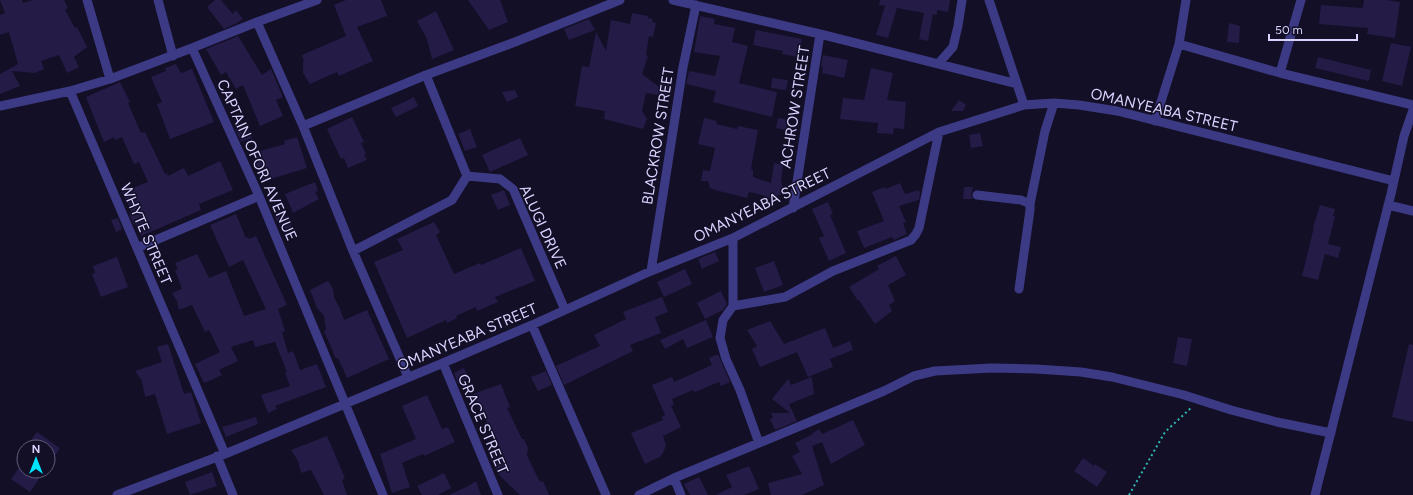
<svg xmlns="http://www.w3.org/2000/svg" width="1413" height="495" font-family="Figtree,sans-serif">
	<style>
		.building { fill: #241b47 }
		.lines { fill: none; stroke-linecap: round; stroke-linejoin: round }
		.path { stroke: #2fb8b0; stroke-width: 2; stroke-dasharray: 2 3; stroke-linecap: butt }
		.street { stroke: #3d3a85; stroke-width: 9 }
		.labels { text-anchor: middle; stroke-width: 3; stroke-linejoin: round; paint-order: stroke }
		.street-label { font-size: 15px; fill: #d9d4ff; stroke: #130f26 }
	</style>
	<rect width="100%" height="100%" fill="#130f26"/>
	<path class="building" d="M0 0H22L23 3 33 0H64L68 8 65 10 75 28 77 27 87 47 74 57 79 67 67 73 59 55 41 61 44 69 35 73 12 71 20 86 0 94V74L18 64 9 32 0 35V15L5 13Z
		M215 0H221L233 14 236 10 243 19 237 23 224 29 207 7Z
		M346 0H381L387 16 357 27 373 61 339 76 337 72 310 84 303 73V62H304L302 55 346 36 334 5Z
		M468 0H500L508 22 489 30Z
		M880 0H950L948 12 937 10V15L933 14 928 41 919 39 924 13 897 8 888 38 876 35 885 6 879 5Z
		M1364 0H1386L1400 2 1395 38 1367 34 1368 28 1319 24 1321 5 1361 8 1363 7Z
		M436 11 454 50 432 59 427 39 417 21Z
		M632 13 648 16V18L653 19 652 22 656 23 653 37 649 36 646 55 648 56 642 74 659 87 660 79 673 81 671 97 646 93 642 111 647 119 643 129 604 119 605 111 575 106 582 66 589 67 596 32 606 51 611 20 630 24Z
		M700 16 715 19 714 24 735 28 732 42 748 46 739 83 777 92 772 117 713 102 716 91 686 84 689 71 715 76 720 56 694 52Z
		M589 19 595 30 569 40 564 29Z
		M1229 23 1240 26 1239 43 1227 42Z
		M756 30 802 39 798 57 782 54 783 51 753 45Z
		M238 36 262 75 271 69 283 97 276 100 283 116 260 126 243 85 236 89 226 72 221 75 206 49Z
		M1391 43 1411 47 1402 86 1382 81Z
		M823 55 848 60 844 78 822 73 823 67H821Z
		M1318 57 1371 70 1369 81 1315 68Z
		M176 64 181 73 192 69 214 122 170 139 157 104 162 102 151 77 166 71 165 68Z
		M871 68 893 73 887 100 906 102 904 129 894 128 893 134 877 133 878 123 840 119 843 98 864 100Z
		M772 78 788 80 786 90 771 88Z
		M120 82 130 102 128 103 141 133 145 132 165 174 167 173 168 176 184 168 188 176 220 161 233 190 199 204 201 210 141 236 136 224 134 225 129 214 132 213 122 192 148 182 139 162 134 164 122 137 115 140 114 137 104 142 86 97Z
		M515 90 518 97 507 102 502 92Z
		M414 97 418 106 396 117 391 108Z
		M959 100 966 105 963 111H951Z
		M352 117 364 142 361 143 366 154 364 155 367 160 348 168 344 158 341 159 327 129Z
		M704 118 717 121 716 124 737 129 738 126 758 130 751 169 753 170V177L771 183 774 163 783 165 781 181 785 193 767 199 766 196 749 192 747 198 715 190 710 188 708 181H701L703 170 710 171 715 148 698 144Z
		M778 118 788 120 786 130 776 128Z
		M246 124 252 138 241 142 235 129Z
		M470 129 477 147 465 151 458 134Z
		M980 133 983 146 971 148 969 135Z
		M297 137 307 168 261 182 253 153 285 144 284 141Z
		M520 138 528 155 490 172 482 155Z
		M315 182 318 191 315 192 319 199 293 213 285 194Z
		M900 183 905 194 919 190 920 193 919 200 899 206 906 222 903 223 907 234 894 240 892 237 864 248 857 231 884 221 872 192 885 187 886 189Z
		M964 187H973L971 195 973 199H963Z
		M504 190 510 205 498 210 491 195Z
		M828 202 833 214 830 215 846 253 829 261 819 238 824 236 812 209Z
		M1320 205 1335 209 1333 216H1335L1328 244 1341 247 1338 258 1325 254 1318 280 1302 276 1314 227H1313Z
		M283 211 293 229 284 234 274 216Z
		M236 214 246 238 248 237 249 239 256 236 287 305 278 309 285 331 282 332 288 353 293 351 300 370 317 364 326 387 275 406 277 409 268 413 261 395 290 386 285 373 287 372 275 342 255 347 253 340 231 347 238 361 219 370 222 375 204 383 195 364 220 352 209 330 205 332 192 305 179 310 177 301 172 293 182 289 175 270 178 269 175 263 197 254 209 278 226 271 244 316 266 309 243 260 229 267 210 225Z
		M118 218 122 229 116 232 111 220Z
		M434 222 440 232 436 235 454 274 480 263 481 265 521 248 535 281 495 297 498 302 477 311 476 307 456 316 457 318 447 323 446 320 407 338 374 262 403 250 397 239Z
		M715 252 719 261 702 269 698 259Z
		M896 256 906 275 888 285 895 301 889 305 892 311 875 324 859 300 858 301 849 287 879 269 877 266Z
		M117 257 128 287 101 297 92 274 95 273 93 266Z
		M774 261 783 285 764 292 755 268Z
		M685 269 692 284 664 297 657 282Z
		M328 281 333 289 334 297 340 309 344 320 367 310 389 359 347 378 338 358 336 359 324 331 326 330 324 316 317 308 310 290Z
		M721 291 727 304 723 310 705 319 697 303Z
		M662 297 668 312 655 317 661 333 630 345 633 351 564 385 556 366 600 346 594 335 626 319 623 312Z
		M706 320 713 337 687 348 683 339 665 349 660 340Z
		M770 321 784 344 825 328 833 348 850 341 853 350 830 359 833 367 808 377 797 352 760 367 752 349 757 346 747 330Z
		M1178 337 1192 339 1187 366 1173 363Z
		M168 344 184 394 191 392 201 423 167 434 155 394 145 397 142 381 135 371 162 362 157 347Z
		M1409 344 1413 345V422L1392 417Z
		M718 354 730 382 721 386 719 382 695 392 693 390 672 399 674 405 671 406 681 427 663 436 666 445 664 451 660 457 645 464 631 433 663 420 662 417 665 415 652 385 672 377 674 382 712 365 709 358Z
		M464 368 469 378 458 384 454 373Z
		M546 371 552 385 538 391 531 377Z
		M812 377 814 394 789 404 797 421 775 430 770 419 773 418 771 413H790L772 399 788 379 791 385Z
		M501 384 510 407 507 408 522 439H524L528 448 527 455 530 462 540 482 543 481 549 495H520L501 477 492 463 488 452 500 448 484 417 482 418 473 394Z
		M427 395 442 429 448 427 455 442 424 456 423 454 402 463 410 487 392 493 380 454 416 439 402 406Z
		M256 417 258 424 226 437 222 427Z
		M853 420 865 445 852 452 831 464 822 442 812 446 824 485 802 495H771L768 483 802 474 792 456 800 452 795 443 813 434V433L819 429 822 434Z
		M37 432 60 448 48 466V447H26Z
		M327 436 345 478 342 480 347 495H324L311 470 301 473 298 461 291 450Z
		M1083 458 1094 466 1095 464 1107 472 1097 487 1074 471Z
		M24 461V471H44L30 492 11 479Z
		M749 466 759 489 744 495H716L732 487 726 475Z
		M212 472 217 486 190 495 185 482Z
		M444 473 451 488 438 495H422L417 486Z
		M699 477 708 495H690L684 484Z
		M476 481 481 495H449L468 486Z"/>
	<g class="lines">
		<path class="path" d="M1129 495 1165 432 1192 407"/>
		<path class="street" d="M87 0 110 79
			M158 0 173 56
			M317 0 257 22 303 126 353 251 408 377
			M673 0 820 34 1017 84 1024 105
			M989 0 1017 84
			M1179 44 1280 73 1413 105
			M192 48 257 22
			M938 64 953 47 958 26 962 0
			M1280 73 1301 0
			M426 75 467 176 500 179 513 189 565 310
			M70 91 110 79 192 48 259 196 383 495
			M0 106 70 91 225 454
			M1155 121 1179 44 1186 0
			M303 126 426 75 515 42 620 0
			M977 195 1021 200 1030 204V210L1019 289
			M1030 204 1045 131 1054 103
			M1388 205 1413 211
			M793 208 820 34
			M137 248 259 196
			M353 251 452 200 467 176
			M651 271 683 67 696 5
			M733 306 785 297 833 271 911 240 916 234 919 228 939 132
			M532 325 606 495
			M443 363 498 495
			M759 443 884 391 914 376 935 371 992 368 1036 369 1081 372 1112 377 1184 395 1231 410 1277 422 1331 433
			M217 456 233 495
			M674 478 759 443 740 390 726 359 720 338 723 320 733 306V238
			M117 495 225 454 443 363 532 325 651 271 733 238 939 132 1024 105 1054 103 1079 105 1117 111 1394 181
			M639 495 674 478 681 495
			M1315 495 1391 194 1404 136 1413 110"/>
	</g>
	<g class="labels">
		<g class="street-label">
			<text transform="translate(795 107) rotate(-81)" y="5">ACHROW STREET</text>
			<text transform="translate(1164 110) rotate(13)" y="5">OMANYEABA STREET</text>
			<text transform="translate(658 136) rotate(-81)" y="5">BLACKROW STREET</text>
			<text transform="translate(257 160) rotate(66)" y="5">CAPTAIN OFORI AVENUE</text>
			<text transform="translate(762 205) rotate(-26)" y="5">OMANYEABA STREET</text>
			<text transform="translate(543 227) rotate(65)" y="5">ALUGI DRIVE</text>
			<text transform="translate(146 234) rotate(67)" y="5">WHYTE STREET</text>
			<text transform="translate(467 337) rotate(-23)" y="5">OMANYEABA STREET</text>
			<text transform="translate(483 424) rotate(67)" y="5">GRACE STREET</text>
		</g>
	</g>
	<g transform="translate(36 459)"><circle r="19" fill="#130f26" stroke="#625e7d"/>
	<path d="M0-3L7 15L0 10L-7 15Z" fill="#00e5ff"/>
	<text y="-6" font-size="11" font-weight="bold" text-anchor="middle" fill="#d9d4ff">N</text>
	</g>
	<path d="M1269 34v6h88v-6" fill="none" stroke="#d9d4ff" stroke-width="2"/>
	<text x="1275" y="34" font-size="12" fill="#d9d4ff" stroke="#130f26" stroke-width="3" paint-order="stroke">50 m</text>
</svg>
